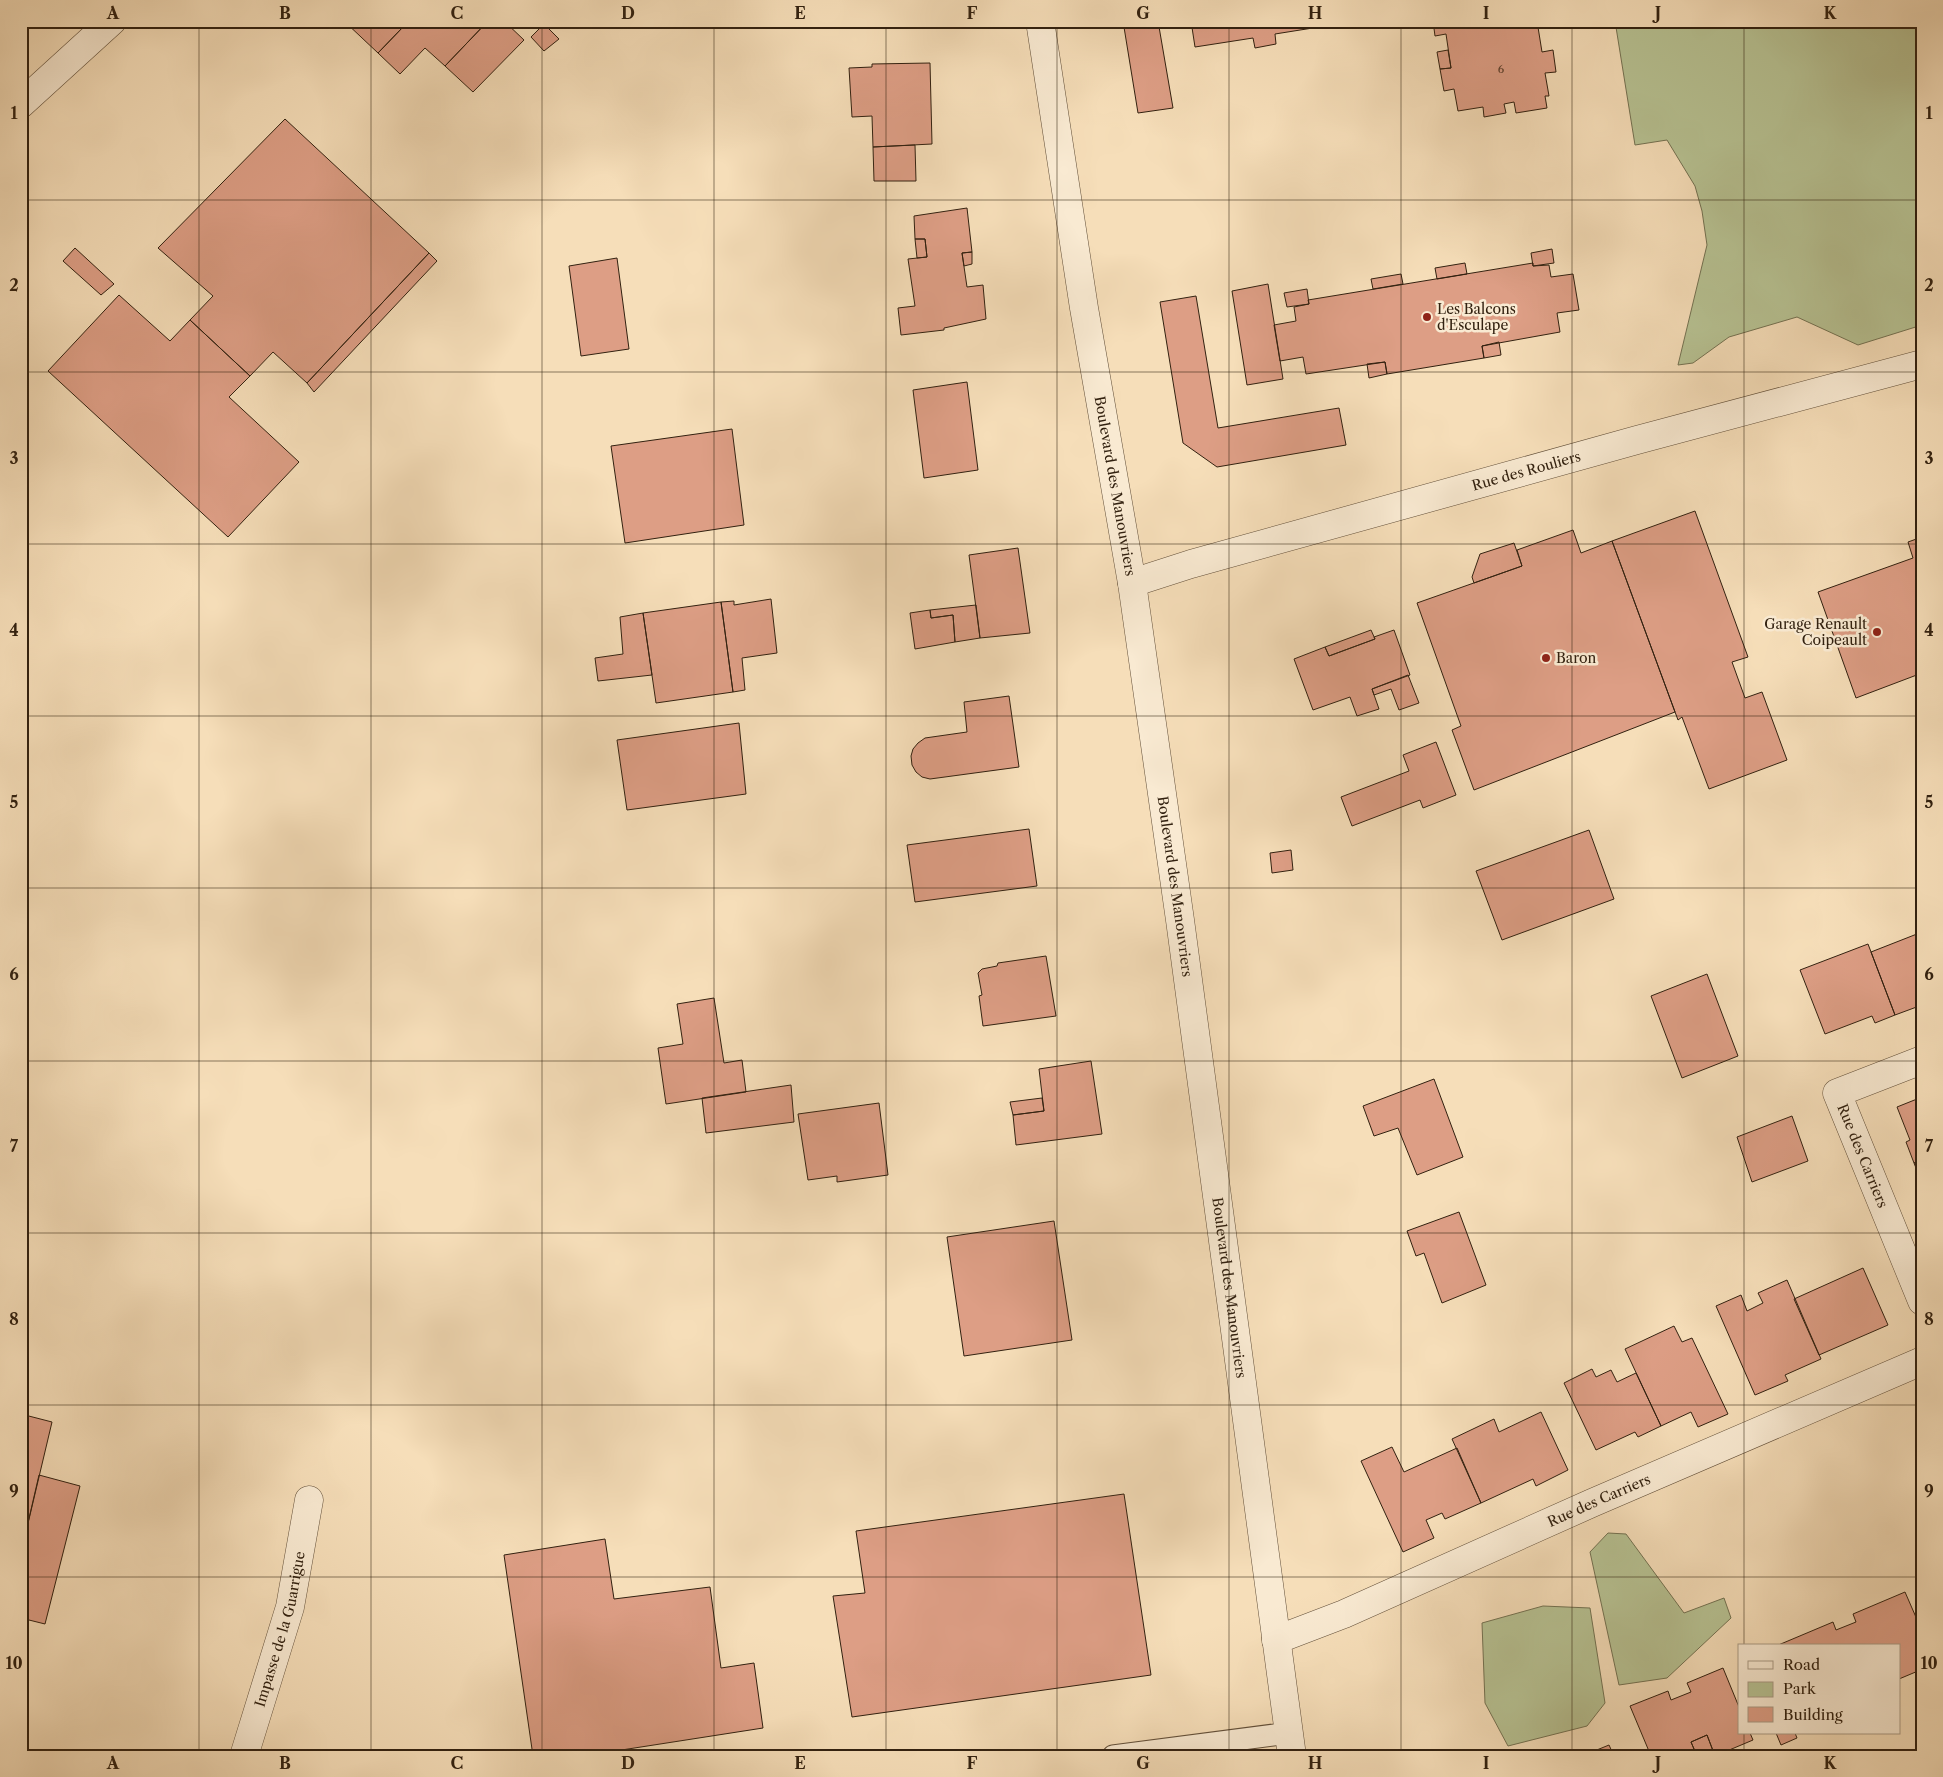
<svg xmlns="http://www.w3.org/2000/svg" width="1943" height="1777" font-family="'Libre Caslon Text',serif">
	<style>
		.green { fill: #b7c293; stroke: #747252 }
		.building { fill: #dd9e85; stroke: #322110 }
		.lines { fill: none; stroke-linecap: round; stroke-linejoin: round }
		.service-casing { stroke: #63503a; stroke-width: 23 }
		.minor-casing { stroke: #63503a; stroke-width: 29 }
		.tertiary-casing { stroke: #63503a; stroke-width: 29 }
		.service { stroke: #f9ead2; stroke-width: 21 }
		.minor { stroke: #f9ead2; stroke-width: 28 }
		.tertiary { stroke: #f9ead2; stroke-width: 28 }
		.grid { fill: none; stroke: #322110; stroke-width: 1; stroke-opacity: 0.55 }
		.poi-dot { fill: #8f2418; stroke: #f9ead2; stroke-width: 2 }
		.labels { text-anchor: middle; stroke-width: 5; stroke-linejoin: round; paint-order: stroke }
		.number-label { font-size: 11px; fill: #5d402d }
		.poi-label { font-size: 14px; fill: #322110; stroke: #f9ead2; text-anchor: start }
		.street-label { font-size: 14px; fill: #322110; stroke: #f9ead2 }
		.neatline { fill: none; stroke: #322110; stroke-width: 2 }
		.grid-label { font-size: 16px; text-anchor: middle; font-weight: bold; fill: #322110 }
	</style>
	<rect width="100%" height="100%" fill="#f6deb9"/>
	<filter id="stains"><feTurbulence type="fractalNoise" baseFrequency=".004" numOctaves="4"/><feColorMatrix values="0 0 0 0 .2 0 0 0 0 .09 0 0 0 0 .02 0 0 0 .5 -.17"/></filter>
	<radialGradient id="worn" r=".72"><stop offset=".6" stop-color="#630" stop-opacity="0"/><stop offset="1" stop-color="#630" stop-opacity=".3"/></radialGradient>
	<path class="green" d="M1615 21H1922V325L1858 345 1797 317 1729 337 1693 363 1678 365 1707 245 1702 211 1695 186 1667 140 1635 145Z
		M1608 1533 1626 1534 1684 1613 1724 1598 1731 1618 1667 1678 1619 1685 1590 1552Z
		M1543 1606 1590 1608 1605 1703 1587 1726 1508 1746 1485 1703 1482 1623Z"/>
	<path class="building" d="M344 21H396L403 27 378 53Z
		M396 21H488L445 66 425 48 400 74 378 53 403 27Z
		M488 21H504L524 40 473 92 445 66Z
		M1123 21H1158L1173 108 1138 113Z
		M1191 21H1318L1319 27 1275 34 1276 44 1255 48 1253 38 1195 47Z
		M1339 21H1360L1340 24Z
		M1433 21H1537L1542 52 1553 50 1556 72 1545 73 1549 96H1545L1547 108 1516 113 1514 102 1504 104 1506 113 1484 117 1483 107 1458 111 1454 89 1444 91 1440 69 1451 68 1446 34 1435 36Z
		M544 24 559 39 544 51 531 37Z
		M1448 50 1451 68 1440 69 1437 52Z
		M930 63 932 144 873 147 872 116 852 117 849 68 872 67V64Z
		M285 119 429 253 307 383 273 352 250 376 190 320 213 296 158 248Z
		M915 145 916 181H874L873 147Z
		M967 208 972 252 962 253 967 287 983 285 986 319 944 328V330L901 335 898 308 915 306 908 259 927 257 925 239H915L914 216Z
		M915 239H925L927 257 917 258Z
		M75 248 114 284 101 295 63 261Z
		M1552 249 1554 263 1533 266 1531 253Z
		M972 252V264L964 266 962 253Z
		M429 253 437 261 314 392 307 383Z
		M617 258 629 349 581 356 569 266Z
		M1465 263 1467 274 1437 279 1435 268Z
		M1533 263V266L1549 265 1551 277 1573 274 1579 310 1557 313 1560 332 1482 346 1484 358 1387 374 1385 362 1306 374 1303 357 1280 361 1274 325 1296 321 1294 307 1309 304 1308 300Z
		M1401 274 1403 284 1373 289 1371 279Z
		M1268 284 1283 379 1247 385 1232 291Z
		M1307 289 1309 304 1287 307 1284 293Z
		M119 295 170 341 190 320 250 376 229 397 299 462 228 537 48 371Z
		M1196 296 1218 428 1339 408 1346 445 1217 467 1183 443 1160 302Z
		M1499 342 1501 355 1484 358 1482 346Z
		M1385 362 1387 374 1369 378 1367 364Z
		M967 382 978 470 924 478 913 390Z
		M732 429 744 525 625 543 611 446Z
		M1695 511 1748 657 1732 662 1745 698 1762 692 1787 760 1709 789 1682 717 1678 720 1612 541Z
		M1573 530 1581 553 1612 541 1675 712 1474 790 1452 730 1461 726 1417 603 1522 566 1517 550Z
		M1922 537V673L1856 698 1818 592 1913 558 1908 542Z
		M1514 543 1522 566 1474 583 1472 577 1480 554Z
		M1018 548 1030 633 980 638 969 555Z
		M771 599 777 653 742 658 745 690 733 692 721 602 734 601V605Z
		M721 602 733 692 656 703 643 613Z
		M976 605 980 638 955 642 953 615 931 618 930 610Z
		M930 610 931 618 953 615 955 642 915 649 910 613Z
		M643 613 652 675 598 681 595 658 623 654 620 617Z
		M1371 630 1375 639 1329 656 1325 647Z
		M1394 630 1410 675 1372 689 1379 709 1357 716 1350 697 1313 710 1294 659 1325 647 1329 656 1375 639 1374 637Z
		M1408 675 1419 703 1399 710 1391 689 1374 695 1372 689Z
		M1009 696 1019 767 930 779 922 777 916 772 912 765 911 756 913 749 918 743 925 738 967 732 964 702Z
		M739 723 746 794 627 810 617 740Z
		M1436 742 1456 795 1423 808 1420 800 1352 826 1341 797 1409 771 1403 755Z
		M1029 829 1037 886 915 902 907 845Z
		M1589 830 1614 899 1502 940 1476 871Z
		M1291 850 1293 870 1272 873 1270 853Z
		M1922 932V1005L1895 1015 1871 952Z
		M1868 944 1895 1015 1875 1023 1872 1016 1825 1034 1800 970Z
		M1046 956 1056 1016 983 1026 979 996 982 995 978 973 982 969 997 966 998 963Z
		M1707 974 1738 1056 1682 1078 1651 996Z
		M714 998 724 1063 742 1060 746 1092 666 1104 658 1048 683 1044 677 1004Z
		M1091 1061 1102 1134 1016 1145 1013 1115 1044 1111 1039 1069Z
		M1434 1079 1463 1157 1417 1175 1398 1128 1374 1136 1363 1106Z
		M791 1085 794 1122 706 1133 702 1098Z
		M1922 1097V1160L1914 1163 1906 1142 1910 1140 1897 1107Z
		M1042 1098 1044 1111 1013 1115 1010 1102Z
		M879 1103 888 1175 837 1182V1176L808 1180 798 1114Z
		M1792 1116 1808 1161 1752 1182 1737 1137Z
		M1922 1160V1183L1914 1163Z
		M1922 1206V1222L1916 1208Z
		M1459 1212 1486 1285 1442 1303 1424 1253 1416 1256 1407 1231Z
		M1054 1221 1072 1340 964 1356 947 1237Z
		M1863 1268 1888 1325 1819 1355 1794 1299Z
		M1787 1280 1821 1359 1785 1375 1788 1381 1755 1395 1716 1306 1741 1295 1747 1311 1763 1303 1758 1293Z
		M1674 1326 1682 1342 1692 1338 1728 1414 1698 1427 1691 1412 1661 1426 1625 1349Z
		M1592 1369 1596 1377 1611 1370 1617 1382 1636 1373 1661 1426 1638 1437 1635 1432 1596 1450 1564 1383Z
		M1541 1412 1568 1470 1536 1486 1533 1479 1481 1503 1452 1439 1494 1419 1499 1432Z
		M21 1414 52 1422 21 1553Z
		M1392 1447 1404 1472 1457 1448 1481 1503 1445 1519 1442 1513 1426 1520 1434 1538 1403 1552 1361 1461Z
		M39 1475 80 1486 45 1624 21 1618V1553Z
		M1124 1494 1151 1675 852 1717 833 1596 865 1593 856 1531Z
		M605 1539 614 1599 710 1587 721 1668 754 1663 763 1728 583 1756H533L504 1555Z
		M1905 1592 1922 1631V1663L1916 1666 1918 1671 1899 1679V1646H1776L1833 1622 1836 1630 1856 1622 1853 1614Z
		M1723 1668 1739 1707V1733H1750L1753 1740 1715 1756 1707 1735 1691 1742 1697 1756H1651L1630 1706 1668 1691 1671 1700 1691 1692 1687 1683Z
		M1776 1733H1795L1797 1738 1781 1745Z
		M1707 1735 1715 1756H1697L1691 1742Z
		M1609 1745 1614 1756H1582Z"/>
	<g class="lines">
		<g class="service-casing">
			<path id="service" d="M1113 1756 1289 1733"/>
		</g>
		<g class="minor-casing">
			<g id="minor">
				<path d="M21 104 112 21"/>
				<path id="s1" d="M1132 583 1191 564 1637 440 1922 364"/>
				<path id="s2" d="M1922 1060 1837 1093 1922 1301"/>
				<path id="s3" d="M1276 1640 1344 1614 1592 1503 1922 1361"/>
				<path id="s4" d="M244 1756 290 1607 309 1500"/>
			</g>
		</g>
		<g class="tertiary-casing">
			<g id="tertiary">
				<path id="s5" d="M1040 21 1084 308 1132 583 1180 920 1292 1756"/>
			</g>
		</g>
		<use href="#service" class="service"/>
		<use href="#minor" class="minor"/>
		<use href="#tertiary" class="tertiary"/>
	</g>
	<path class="grid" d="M199 21V1756M371 21V1756M542 21V1756M714 21V1756M886 21V1756M1057 21V1756M1229 21V1756M1401 21V1756M1572 21V1756M1744 21V1646M21 200H1922M21 372H1922M21 544H1922M21 716H1922M21 888H1922M21 1061H1922M21 1233H1922M21 1405H1922M21 1577H1922M1744 1733V1756"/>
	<g class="poi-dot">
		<circle cx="1427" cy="317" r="5"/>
		<circle cx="1877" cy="632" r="5"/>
		<circle cx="1546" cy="658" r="5"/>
	</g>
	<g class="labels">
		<g class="number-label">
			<text x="1501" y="73">6</text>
		</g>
		<g class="poi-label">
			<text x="1437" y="314">Les Balcons<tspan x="1437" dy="16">d'Esculape</tspan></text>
			<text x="1867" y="629" text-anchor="end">Garage Renault<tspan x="1867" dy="16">Coipeault</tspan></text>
			<text x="1556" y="663">Baron</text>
		</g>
		<g class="street-label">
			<text dy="5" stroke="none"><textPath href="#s1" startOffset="410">Rue des Rouliers</textPath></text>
			<text dy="5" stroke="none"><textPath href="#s5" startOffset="471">Boulevard des Manouvriers</textPath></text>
			<text dy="5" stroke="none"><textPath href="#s5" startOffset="876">Boulevard des Manouvriers</textPath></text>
			<text dy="5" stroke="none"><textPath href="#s2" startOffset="159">Rue des Carriers</textPath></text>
			<text dy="5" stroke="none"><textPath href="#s5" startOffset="1281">Boulevard des Manouvriers</textPath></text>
			<text dy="5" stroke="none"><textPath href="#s3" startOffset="352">Rue des Carriers</textPath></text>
			<text dy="5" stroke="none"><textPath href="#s4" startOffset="132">Impasse de la Guarrigue</textPath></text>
		</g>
	</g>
	<rect width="1943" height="1777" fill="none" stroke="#f6deb9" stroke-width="55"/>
	<rect x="1738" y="1644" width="162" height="90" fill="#f9ead2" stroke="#a99a84"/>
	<rect x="1748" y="1661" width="25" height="8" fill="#f9ead2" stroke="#a99a84"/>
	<text x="1783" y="1670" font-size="15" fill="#322110">Road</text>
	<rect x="1748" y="1682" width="25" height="15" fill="#b7c293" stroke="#a99a84"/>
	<text x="1783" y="1694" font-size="15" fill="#322110">Park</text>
	<rect x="1748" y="1707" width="25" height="15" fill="#dd9e85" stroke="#a99a84"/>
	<text x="1783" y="1720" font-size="15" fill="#322110">Building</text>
	<rect x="28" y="28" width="1888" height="1722" class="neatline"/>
	<g class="grid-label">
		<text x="113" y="19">A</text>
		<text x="285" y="19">B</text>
		<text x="457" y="19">C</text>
		<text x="628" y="19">D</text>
		<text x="800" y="19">E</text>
		<text x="972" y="19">F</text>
		<text x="1143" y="19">G</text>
		<text x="1315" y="19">H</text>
		<text x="1486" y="19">I</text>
		<text x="1658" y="19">J</text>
		<text x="1830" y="19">K</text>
		<text x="14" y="119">1</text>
		<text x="1929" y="119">1</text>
		<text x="14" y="291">2</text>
		<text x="1929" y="291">2</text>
		<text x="14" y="464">3</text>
		<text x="1929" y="464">3</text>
		<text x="14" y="636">4</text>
		<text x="1929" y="636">4</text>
		<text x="14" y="808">5</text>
		<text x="1929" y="808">5</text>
		<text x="14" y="980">6</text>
		<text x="1929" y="980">6</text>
		<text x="14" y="1152">7</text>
		<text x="1929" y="1152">7</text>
		<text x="14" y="1325">8</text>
		<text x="1929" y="1325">8</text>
		<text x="14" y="1497">9</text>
		<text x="1929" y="1497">9</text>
		<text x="14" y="1669">10</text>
		<text x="1929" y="1669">10</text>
		<text x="113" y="1769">A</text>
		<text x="285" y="1769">B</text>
		<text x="457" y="1769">C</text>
		<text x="628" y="1769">D</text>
		<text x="800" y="1769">E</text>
		<text x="972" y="1769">F</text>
		<text x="1143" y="1769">G</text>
		<text x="1315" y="1769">H</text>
		<text x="1486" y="1769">I</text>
		<text x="1658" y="1769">J</text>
		<text x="1830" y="1769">K</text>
	</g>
	<rect width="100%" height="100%" filter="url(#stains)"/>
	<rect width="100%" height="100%" fill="url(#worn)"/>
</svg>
